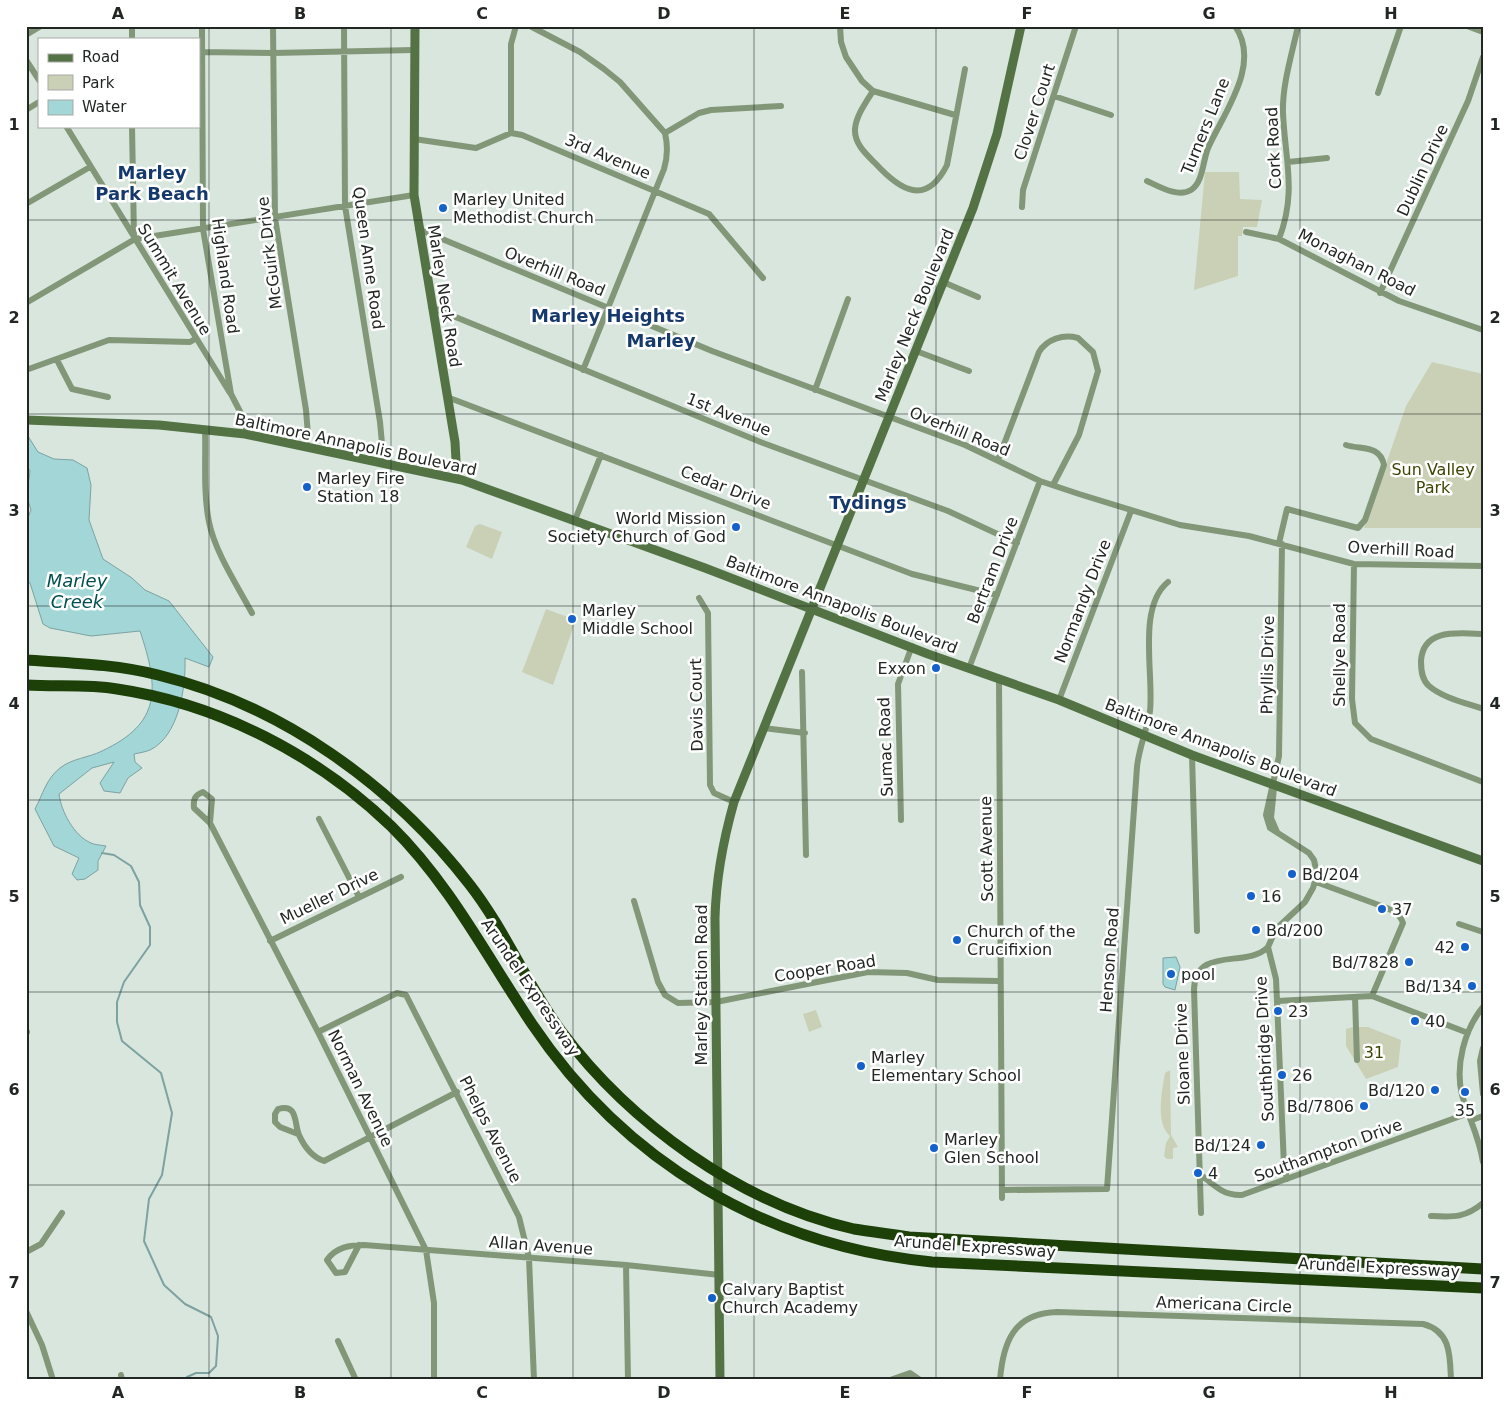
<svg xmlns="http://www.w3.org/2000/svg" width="1509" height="1406" font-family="'DejaVu Sans',sans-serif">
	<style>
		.green { fill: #cad0b5 }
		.water { fill: #a2d6d7; stroke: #7ca2a1 }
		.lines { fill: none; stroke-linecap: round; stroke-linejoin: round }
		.stream { stroke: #7ca2a1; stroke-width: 2 }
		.street { stroke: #829778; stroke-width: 6 }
		.secondary { stroke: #537345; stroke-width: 9 }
		.highway { stroke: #1d4008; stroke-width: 11 }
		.grid { fill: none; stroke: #222724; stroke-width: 1; stroke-opacity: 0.55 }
		.poi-dot { fill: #1461cc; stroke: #fff; stroke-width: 2 }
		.labels { text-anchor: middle; stroke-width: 5; stroke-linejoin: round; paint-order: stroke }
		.street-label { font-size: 16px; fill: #222724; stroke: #fff }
		.poi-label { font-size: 16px; fill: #222724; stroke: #fff; text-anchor: start }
		.park-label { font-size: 16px; fill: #3e4502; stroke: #fff }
		.neighbourhood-label { font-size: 18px; font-weight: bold; fill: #16396d; stroke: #fff }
		.water-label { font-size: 18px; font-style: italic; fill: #004f51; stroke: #fff }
		.neatline { fill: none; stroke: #222724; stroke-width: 2 }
		.grid-label { font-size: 16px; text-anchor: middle; font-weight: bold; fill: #222724 }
	</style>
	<rect width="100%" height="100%" fill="#d9e6de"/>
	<path class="green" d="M1205 172H1239L1240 199 1262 200 1257 227H1243L1242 236H1238V276L1194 290Z
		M1432 362 1483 374V528H1364L1406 406Z
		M480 524 502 532 492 559 466 547 475 526Z
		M546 609 576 620 553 685 522 672Z
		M816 1010 822 1027 809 1032 803 1014Z
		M1353 1027H1368L1401 1040 1398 1067 1366 1079 1346 1046V1029Z
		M1170 1070 1171 1135 1178 1147 1173 1148V1159H1167L1164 1156 1166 1143 1170 1136C1155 1124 1162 1090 1165 1073Z"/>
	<path class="water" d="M26 433 38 452 54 459 73 460 87 468 91 485 89 520 103 559 132 578 145 590 169 601 213 657 209 667 185 658C186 687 179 736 150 750 145 752 139 753 134 754L135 762 142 768 128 778 120 793 104 791 100 783 114 762 92 768 59 794C61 811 74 836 91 843 95 845 101 845 106 846L98 861V870L85 879 77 880 72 874 79 858 54 846 35 809C43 794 46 779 60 768 73 758 88 758 102 751 162 723 159 688 140 631L91 636 50 628 43 624 30 583 26 580V522L31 510C24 489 28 491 30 471L26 464Z
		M1176 957 1180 967 1175 990 1165 987 1163 984V958Z"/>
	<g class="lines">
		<path class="stream" d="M102 853 114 855 131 866 139 882 140 905 150 927V945L124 982 117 1002V1022L122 1041 161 1073 172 1113 162 1175 149 1199 144 1241 164 1285 185 1304 211 1317 218 1336 216 1366 209 1373H196L187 1377V1380"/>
		<path class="street" d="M132 26V39
			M202 26 203 229 231 394 247 425 245 434
			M273 26 275 218 306 410 308 435 306 445
			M344 26 345 206 380 422 383 454 381 463
			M530 26 580 52 604 69 620 82 665 133C668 146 668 156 664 169L583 370
			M840 26 841 42 846 57 862 81 873 91 955 115
			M1467 26 1483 32
			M26 35 41 26
			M200 52 273 53 414 50
			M26 60 39 80
			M873 91C866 102 856 116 855 129 854 144 867 155 876 164 900 190 926 207 947 165L965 69
			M1378 93 1401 26
			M1054 96 1111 115
			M26 110 39 102
			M66 126 230 393
			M132 126 134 238
			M511 133V44L516 26
			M665 133 699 113 711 110 781 106
			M414 139 476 148 511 133 522 135 709 214 763 278
			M1288 162 1327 158
			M1147 181C1158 186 1178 198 1191 190 1203 183 1203 160 1208 148 1223 114 1262 64 1235 26
			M26 204 90 167
			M1022 207 1023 190 1076 26
			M418 229 712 351 965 445 1040 481 1079 494 1180 525 1249 536 1354 564 1483 566
			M1246 232 1279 239 1399 301 1483 330
			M1279 239C1297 192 1285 160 1283 113 1282 85 1292 54 1298 26
			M943 282 978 297
			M1380 293 1468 101 1483 57
			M26 303 135 239 414 195
			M431 307 763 443 948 511 1017 543
			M916 351 969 371
			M57 360 72 389 108 397
			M26 370 109 340 190 342 195 339
			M815 390 848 299
			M447 397 912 574 997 595
			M205 429C206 459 203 492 209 522 215 552 237 585 252 613
			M998 460 1039 352C1047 339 1063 334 1078 338L1093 352 1098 371 1079 435 1053 485
			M575 520 601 455
			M1279 543 1287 509 1358 528 1365 520 1384 465C1380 445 1362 450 1346 445
			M1282 544 1279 756 1266 815 1270 828 1309 853 1314 860 1317 874 1313 888 1305 902 1276 929 1268 947 1276 979 1277 1001 1284 1166 1287 1179
			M1354 564 1352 699 1355 723 1371 739 1483 782
			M699 598 708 613 710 785 714 793 734 802
			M1483 634C1458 633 1423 628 1421 661 1421 671 1422 680 1429 686 1443 698 1466 703 1483 709
			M969 668 1040 481
			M802 672 806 855
			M999 679 1002 1198
			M1059 700 1131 511
			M763 728 805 733
			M1192 755 1197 931
			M1274 788 1271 818 1277 832
			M319 819 359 897
			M901 820 898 684 912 646
			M210 823 212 799 203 792C195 795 193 799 194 808L210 823 318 1032 426 1250 434 1303V1380
			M1316 882 1387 908C1394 911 1401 915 1403 923L1372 996
			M634 901 658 982 665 995 678 1003 716 1002 868 972 907 973 938 980 999 981
			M1459 924 1483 932
			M270 941 401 877
			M1355 997 1357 1060
			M1277 1001 1372 996 1468 1033
			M1483 1007C1464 1030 1455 1066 1462 1095 1469 1119 1479 1136 1483 1162
			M26 1032H27
			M318 1032 397 993 406 995 519 1217 529 1258 534 1380
			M1483 1048 1480 1061 1483 1094
			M1472 1120 1483 1116
			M298 1134 280 1127 275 1122V1114L278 1109C298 1103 294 1123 299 1135 304 1146 312 1157 324 1161L457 1092
			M1200 1174C1214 1185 1223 1196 1242 1195L1469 1113
			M1003 1190 1107 1189 1137 767C1139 747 1147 730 1150 711 1154 674 1137 607 1168 582
			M1201 1213 1194 989C1196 945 1247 969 1268 947
			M1431 1216C1454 1217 1465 1218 1483 1203
			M359 1245 345 1272 336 1273 327 1260C336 1247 350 1245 364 1245L626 1265 720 1275
			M26 1252 41 1244 62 1213
			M626 1265 628 1380
			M26 1311 42 1345 53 1380
			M338 1341 356 1380
			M121 1375 122 1380
			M890 1380 910 1373 920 1380
			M1000 1380C1003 1342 1014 1313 1057 1312L1423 1324C1451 1331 1450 1356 1451 1380"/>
		<path class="secondary" d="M415 26 414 195 455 442 457 479
			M26 420 159 425 245 434 462 480 705 568 928 654 1059 700 1192 755 1483 861
			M720 1380 715 918C716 878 723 841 734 802L973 208 997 134 1021 26"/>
		<path class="highway" d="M26 660C70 663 116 664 158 675 281 705 393 785 470 885 505 930 527 985 561 1031 630 1123 741 1204 854 1229 872 1232 891 1234 909 1237L1483 1269
			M26 685C56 687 87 684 117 689 219 704 317 755 391 826 450 884 487 957 532 1024 625 1162 766 1246 932 1262L1483 1288"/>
	</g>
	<path class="grid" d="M209 26V1380M391 26V1380M573 26V1380M754 26V1380M936 26V1380M1118 26V1380M1300 26V1380M26 220H1483M26 414H1483M26 606H1483M26 800H1483M26 992H1483M26 1185H1483"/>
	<g class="poi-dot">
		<circle cx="443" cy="208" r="5"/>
		<circle cx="307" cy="487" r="5"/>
		<circle cx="736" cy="527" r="5"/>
		<circle cx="572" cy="619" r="5"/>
		<circle cx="936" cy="668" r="5"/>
		<circle cx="1292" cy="874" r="5"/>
		<circle cx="1251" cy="896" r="5"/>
		<circle cx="1382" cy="909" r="5"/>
		<circle cx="1256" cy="930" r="5"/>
		<circle cx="957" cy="940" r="5"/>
		<circle cx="1465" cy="947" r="5"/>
		<circle cx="1409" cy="962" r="5"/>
		<circle cx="1171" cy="974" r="5"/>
		<circle cx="1472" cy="986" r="5"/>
		<circle cx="1278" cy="1011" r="5"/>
		<circle cx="1415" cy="1021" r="5"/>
		<circle cx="861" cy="1066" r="5"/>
		<circle cx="1282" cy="1075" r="5"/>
		<circle cx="1435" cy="1090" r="5"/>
		<circle cx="1465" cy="1092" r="5"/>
		<circle cx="1364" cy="1106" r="5"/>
		<circle cx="1261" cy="1145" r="5"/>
		<circle cx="934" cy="1148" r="5"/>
		<circle cx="1198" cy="1173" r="5"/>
		<circle cx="712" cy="1298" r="5"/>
	</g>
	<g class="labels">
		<g class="street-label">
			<text transform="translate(1034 112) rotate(-72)" y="6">Clover Court</text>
			<text transform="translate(1205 126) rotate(-68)" y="6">Turners Lane</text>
			<text transform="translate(1273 148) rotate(-93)" y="6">Cork Road</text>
			<text transform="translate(608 156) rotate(23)" y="6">3rd Avenue</text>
			<text transform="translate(1422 170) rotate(-65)" y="6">Dublin Drive</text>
			<text transform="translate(269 253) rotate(-97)" y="6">McGuirk Drive</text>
			<text transform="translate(369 258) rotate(82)" y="6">Queen Anne Road</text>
			<text transform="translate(1357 262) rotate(27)" y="6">Monaghan Road</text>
			<text transform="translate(555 271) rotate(22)" y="6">Overhill Road</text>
			<text transform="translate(226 276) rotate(82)" y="6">Highland Road</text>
			<text transform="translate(175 279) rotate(59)" y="6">Summit Avenue</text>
			<text transform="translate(445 296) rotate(81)" y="6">Marley Neck Road</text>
			<text transform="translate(914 315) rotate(-68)" y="6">Marley Neck Boulevard</text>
			<text transform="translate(729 414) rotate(22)" y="6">1st Avenue</text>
			<text transform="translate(960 431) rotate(22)" y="6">Overhill Road</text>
			<text transform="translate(356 444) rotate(12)" y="6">Baltimore Annapolis Boulevard</text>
			<text transform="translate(726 487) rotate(21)" y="6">Cedar Drive</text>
			<text transform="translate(1401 549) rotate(3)" y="6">Overhill Road</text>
			<text transform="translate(992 570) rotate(-69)" y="6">Bertram Drive</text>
			<text transform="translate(1082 601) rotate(-69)" y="6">Normandy Drive</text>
			<text transform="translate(842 604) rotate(21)" y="6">Baltimore Annapolis Boulevard</text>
			<text transform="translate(1339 655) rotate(-90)" y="6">Shellye Road</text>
			<text transform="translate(1267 665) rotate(-89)" y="6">Phyllis Drive</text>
			<text transform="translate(696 705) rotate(-91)" y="6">Davis Court</text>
			<text transform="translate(885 747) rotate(-92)" y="6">Sumac Road</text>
			<text transform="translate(1221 747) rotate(21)" y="6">Baltimore Annapolis Boulevard</text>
			<text transform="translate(986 849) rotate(-91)" y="6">Scott Avenue</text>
			<text transform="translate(329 896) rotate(-26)" y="6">Mueller Drive</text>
			<text transform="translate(1109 960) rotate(-86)" y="6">Henson Road</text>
			<text transform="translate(825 968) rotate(-9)" y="6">Cooper Road</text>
			<text transform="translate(701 985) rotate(-90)" y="6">Marley Station Road</text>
			<text transform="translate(531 987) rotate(56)" y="6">Arundel Expressway</text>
			<text transform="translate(1264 1049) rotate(-93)" y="6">Southbridge Drive</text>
			<text transform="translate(1182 1054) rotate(-92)" y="6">Sloane Drive</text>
			<text transform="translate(361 1088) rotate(64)" y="6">Norman Avenue</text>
			<text transform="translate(491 1129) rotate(63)" y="6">Phelps Avenue</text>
			<text transform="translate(1328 1150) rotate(-20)" y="6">Southampton Drive</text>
			<text transform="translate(541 1245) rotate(4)" y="6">Allan Avenue</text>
			<text transform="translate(975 1246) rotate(4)" y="6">Arundel Expressway</text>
			<text transform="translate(1379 1267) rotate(3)" y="6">Arundel Expressway</text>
			<text transform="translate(1224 1304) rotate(2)" y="6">Americana Circle</text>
		</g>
		<g class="poi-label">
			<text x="453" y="205">Marley United<tspan x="453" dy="18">Methodist Church</tspan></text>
			<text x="317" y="484">Marley Fire<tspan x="317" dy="18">Station 18</tspan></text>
			<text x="726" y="524" text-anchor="end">World Mission<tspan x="726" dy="18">Society Church of God</tspan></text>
			<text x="582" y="616">Marley<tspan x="582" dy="18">Middle School</tspan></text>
			<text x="926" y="674" text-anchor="end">Exxon</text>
			<text x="1302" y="880">Bd/204</text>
			<text x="1261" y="902">16</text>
			<text x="1392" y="915">37</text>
			<text x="1266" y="936">Bd/200</text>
			<text x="967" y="937">Church of the<tspan x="967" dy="18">Crucifixion</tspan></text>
			<text x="1455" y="953" text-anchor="end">42</text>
			<text x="1399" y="968" text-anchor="end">Bd/7828</text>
			<text x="1181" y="980">pool</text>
			<text x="1462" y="992" text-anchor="end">Bd/134</text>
			<text x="1288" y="1017">23</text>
			<text x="1425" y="1027">40</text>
			<text x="871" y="1063">Marley<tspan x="871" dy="18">Elementary School</tspan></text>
			<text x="1292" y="1081">26</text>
			<text x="1425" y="1096" text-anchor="end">Bd/120</text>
			<text x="1354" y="1112" text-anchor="end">Bd/7806</text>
			<text x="1465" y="1116" text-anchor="middle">35</text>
			<text x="944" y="1145">Marley<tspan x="944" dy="18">Glen School</tspan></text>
			<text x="1251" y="1151" text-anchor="end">Bd/124</text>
			<text x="1208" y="1179">4</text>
			<text x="722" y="1295">Calvary Baptist<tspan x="722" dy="18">Church Academy</tspan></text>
		</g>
		<g class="park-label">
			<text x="1433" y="475">Sun Valley<tspan x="1433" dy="18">Park</tspan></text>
			<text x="1374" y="1058">31</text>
		</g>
		<g class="neighbourhood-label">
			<text x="152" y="179">Marley<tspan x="152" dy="21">Park Beach</tspan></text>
			<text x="608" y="322">Marley Heights</text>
			<text x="661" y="347">Marley</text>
			<text x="868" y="509">Tydings</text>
		</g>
		<g class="water-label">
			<text x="77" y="587">Marley<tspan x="77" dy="21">Creek</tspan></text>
		</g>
	</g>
	<rect width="1509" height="1406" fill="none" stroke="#ffffff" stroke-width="55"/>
	<rect x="38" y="38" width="162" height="90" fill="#ffffff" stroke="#a7a9a7"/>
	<rect x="48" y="54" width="25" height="8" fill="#537345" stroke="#a7a9a7"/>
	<text x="82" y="62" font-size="15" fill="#222724">Road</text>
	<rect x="48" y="75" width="25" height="15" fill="#cad0b5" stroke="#a7a9a7"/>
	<text x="82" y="88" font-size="15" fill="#222724">Park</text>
	<rect x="48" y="100" width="25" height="15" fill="#a2d6d7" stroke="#a7a9a7"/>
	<text x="82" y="112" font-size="15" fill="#222724">Water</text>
	<rect x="28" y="28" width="1454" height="1350" class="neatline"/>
	<g class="grid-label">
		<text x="118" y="19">A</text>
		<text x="300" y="19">B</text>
		<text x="482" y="19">C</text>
		<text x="664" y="19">D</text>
		<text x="845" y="19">E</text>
		<text x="1027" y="19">F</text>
		<text x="1209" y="19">G</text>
		<text x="1391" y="19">H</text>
		<text x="14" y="130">1</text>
		<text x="1495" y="130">1</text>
		<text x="14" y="323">2</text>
		<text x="1495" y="323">2</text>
		<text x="14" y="516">3</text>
		<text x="1495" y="516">3</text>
		<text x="14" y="709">4</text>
		<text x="1495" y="709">4</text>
		<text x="14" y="902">5</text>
		<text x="1495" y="902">5</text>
		<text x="14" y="1095">6</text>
		<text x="1495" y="1095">6</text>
		<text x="14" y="1288">7</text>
		<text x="1495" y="1288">7</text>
		<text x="118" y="1398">A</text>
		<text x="300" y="1398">B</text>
		<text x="482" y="1398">C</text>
		<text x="664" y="1398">D</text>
		<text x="845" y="1398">E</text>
		<text x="1027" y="1398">F</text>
		<text x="1209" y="1398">G</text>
		<text x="1391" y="1398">H</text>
	</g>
</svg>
